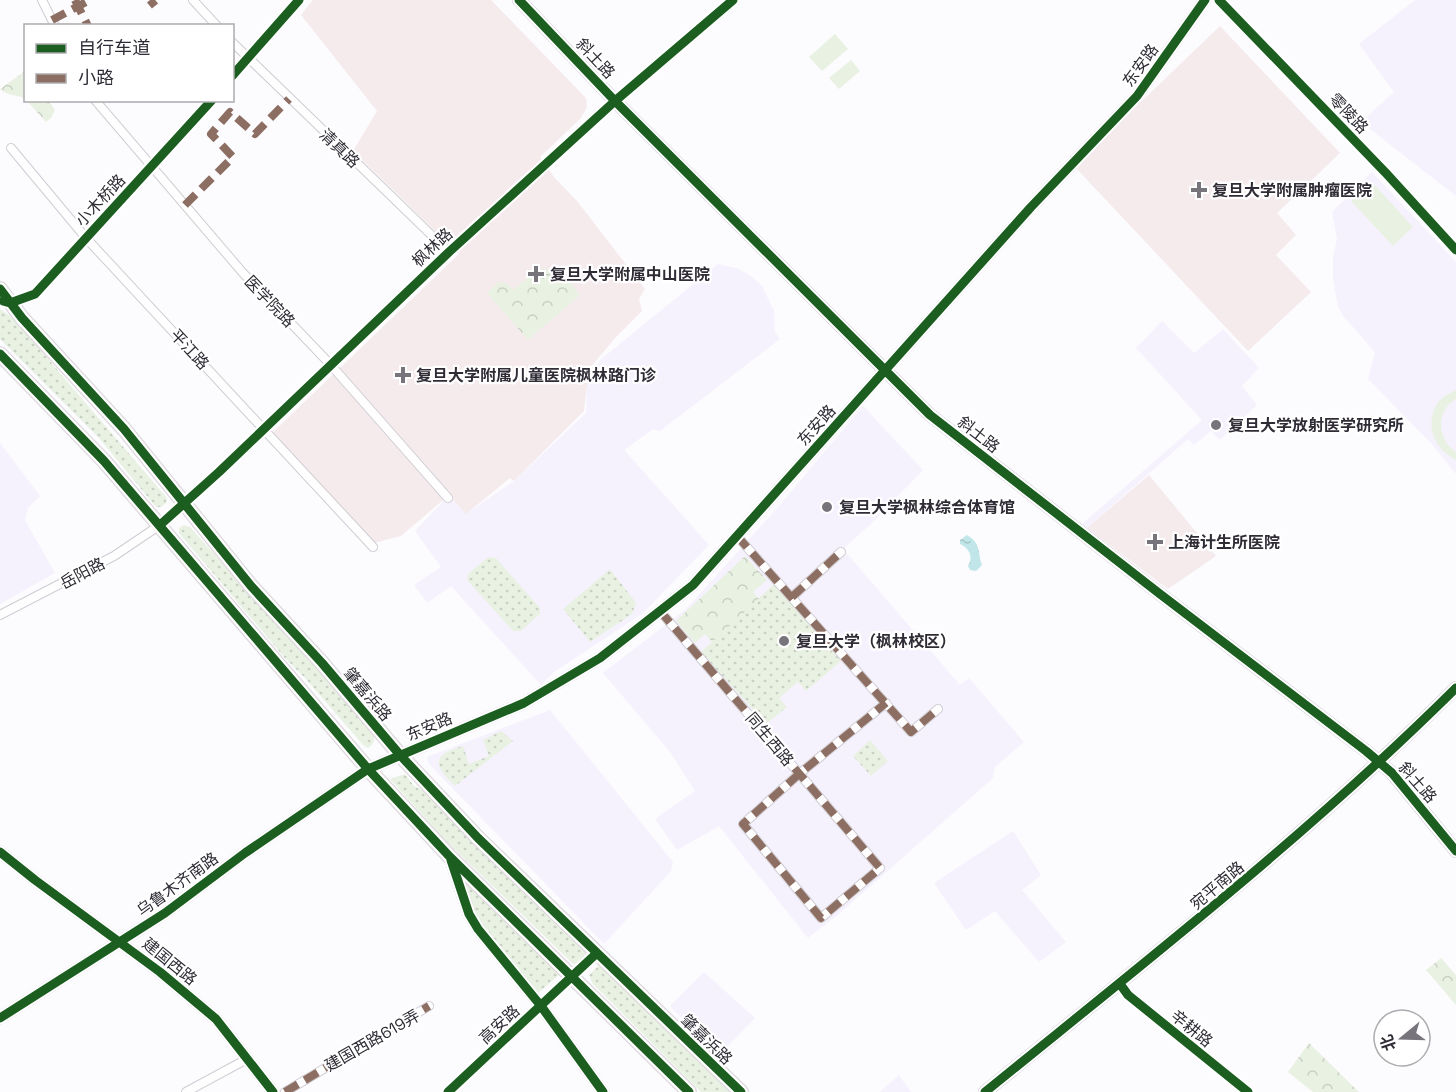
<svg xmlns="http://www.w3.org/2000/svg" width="1456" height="1092" font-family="'Space Grotesk','Noto Sans SC',sans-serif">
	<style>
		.built { fill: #f6f2fd }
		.medical { fill: #f5ebed }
		.grass { fill: url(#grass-dots) }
		.park { fill: url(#park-crowns) }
		.pitch { fill: #e9f1e3 }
		.water { fill: url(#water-ripples) }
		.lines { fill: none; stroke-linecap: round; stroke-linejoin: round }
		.minor-casing { stroke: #cfcdd3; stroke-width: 10 }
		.tertiary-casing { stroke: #cfcdd3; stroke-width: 13 }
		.secondary-casing { stroke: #cfcdd3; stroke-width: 14 }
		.primary-casing { stroke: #d9d7db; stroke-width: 16 }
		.minor { stroke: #fffeff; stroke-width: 8 }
		.tertiary { stroke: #fffeff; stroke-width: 10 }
		.secondary { stroke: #f9f5f6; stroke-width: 12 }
		.primary { stroke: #f3ebed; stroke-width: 14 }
		.quiet { stroke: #8d6e63; stroke-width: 8; stroke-dasharray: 15 8; stroke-linecap: butt }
		.cycleway-casing { stroke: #fff; stroke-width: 13 }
		.cycleway { stroke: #1b5e20; stroke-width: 9 }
		.poi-dot { fill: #77747b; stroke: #fff; stroke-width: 2 }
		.labels { text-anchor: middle; stroke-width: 4.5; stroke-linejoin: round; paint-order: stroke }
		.street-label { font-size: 16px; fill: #2f2c35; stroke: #fff }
		.poi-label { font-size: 16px; font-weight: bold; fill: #2f2c35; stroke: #fff; text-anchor: start }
	</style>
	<defs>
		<pattern id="grass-dots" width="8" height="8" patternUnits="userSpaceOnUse" patternTransform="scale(1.5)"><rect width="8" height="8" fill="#e9f1e3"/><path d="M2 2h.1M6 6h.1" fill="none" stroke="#c8cfc3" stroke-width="1.8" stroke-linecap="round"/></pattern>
		<pattern id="park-crowns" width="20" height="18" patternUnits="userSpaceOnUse" patternTransform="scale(1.5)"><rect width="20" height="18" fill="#e9f1e3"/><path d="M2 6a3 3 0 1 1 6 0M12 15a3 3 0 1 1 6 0" fill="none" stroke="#c8cfc3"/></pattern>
		<pattern id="water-ripples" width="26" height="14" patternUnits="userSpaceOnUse" patternTransform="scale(1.5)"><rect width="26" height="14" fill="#c1e6e9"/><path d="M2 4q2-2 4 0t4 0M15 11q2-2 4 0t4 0" fill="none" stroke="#a6c5c8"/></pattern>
	</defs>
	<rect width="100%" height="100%" fill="#fcfbfe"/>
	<path class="built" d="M1415 0H1456V196L1361 122 1394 92 1359 44Z
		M1372 172 1456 262V474L1431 443 1368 379 1375 352 1344 317 1338 307 1333 279V257L1337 239 1332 212Z
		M718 264 739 269 751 276 762 286 774 311 775 332 780 339 660 431 653 429 624 450 709 545 642 614 554 672 541 685 451 586 427 603 414 585 441 567 415 531 450 494 467 513 514 481 586 413 587 380 600 360Z
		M1162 321 1194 353 1223 329 1259 368 1242 386 1257 405 1220 440 1211 431 1194 445 1188 439 1087 528 1082 524 1202 420 1136 348Z
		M863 406 923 470 875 520 843 549 960 685 969 678 1024 742 995 767 993 778 840 913 808 938 719 826 677 850 655 819 695 791 670 752 603 673 686 609 779 506Z
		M0 443 40 496 28 508 25 520 55 573 0 604Z
		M550 710 673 862 671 871 604 944 429 764 427 757Z
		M1013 831 1041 875 1022 890 1066 942 1039 962 995 911 966 930 934 883Z
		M704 972 755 1018 718 1056 670 1006Z
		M899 1075 911 1092H880Z"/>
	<path class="medical" d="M313 0H491L586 98 587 107 581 118 540 157 554 177 577 201 645 289 639 299 642 311 616 337 589 369 584 411 514 481 510 478 466 514 449 495 401 536 374 543 272 433 459 254 353 151 377 111 301 15Z
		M1220 26 1340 153 1277 213 1296 235 1276 255 1311 292 1248 351 1074 166Z
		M1149 475 1216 556 1168 589 1087 528Z"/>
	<path class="grass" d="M0 309 13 318 167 498 166 503 161 507H156L99 438 0 339Z
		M184 525 190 527 374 732C375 739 375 743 368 748L363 745 305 678 284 657 179 533V528Z
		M488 557 496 558 540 608V614L521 631H513L467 580 468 574Z
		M610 569 636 603 632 614 590 642 563 609Z
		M774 584 841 661 806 691 798 682 779 698 787 707 766 724 701 652Z
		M501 731 513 741 455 786C433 765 431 755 463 746L469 764 489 756 483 740Z
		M870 740 888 761 871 776 853 756Z
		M405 774 414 786 427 792 586 948V957L578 964H573L443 838 390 779Z
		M459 870 561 973 537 994 489 938 470 907Z
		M599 965 608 968 732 1092H701L593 984 589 975Z"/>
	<path class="park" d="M25 71 26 100C19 93 10 98 0 89Z
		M26 100 49 101 55 110 51 118 46 122Z
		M539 268 562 272 580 295 528 340 487 293 499 282 506 283 513 290Z
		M745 556 767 580 753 592 759 599 712 642 705 634 695 643 676 621Z
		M1441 958 1456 975V1005L1426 970Z
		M1309 1043 1359 1092H1313L1288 1072Z"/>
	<path class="pitch" d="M835 34 848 49 822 71 809 57Z
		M851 60 860 71 839 89 829 78Z
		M1372 182 1413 227 1393 246 1351 201Z
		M1456 390V399C1435 412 1437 438 1456 452V460C1435 449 1424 426 1437 404 1441 397 1449 394 1456 390Z"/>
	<path class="water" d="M967 535C982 544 977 552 982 565L976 571 970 570 968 566C974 557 969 548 960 544V540Z"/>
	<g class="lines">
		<g class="minor-casing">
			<path id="minor" d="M42 0 55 26
				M193 0 217 26
				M1219 0 1385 172 1456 250
				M232 42 449 252
				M232 76 299 0
				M95 100 243 273 330 364 448 498
				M11 148 86 238 373 547
				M0 300 10 303 35 294 212 100
				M737 536 911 732 938 709
				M792 597 841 552
				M660 611 880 868 821 918 743 824 799 774 886 703
				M0 615 114 556 160 525 219 472 449 252 615 101 733 0
				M1120 984 1128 995 1248 1092
				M186 1092 247 1059
				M285 1092 429 1006
				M448 1092 597 953"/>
		</g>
		<g class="tertiary-casing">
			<path id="tertiary" d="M0 852 35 880 160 972 216 1019 273 1092
				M450 857 469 914 478 929 541 1006 603 1092
				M0 1018 165 913 245 853 368 769 524 703 600 658 693 585 1031 207 1137 96 1205 0"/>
		</g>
		<g class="secondary-casing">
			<path id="secondary" d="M519 0 615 101 930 415 1160 594 1366 751 1392 773 1456 851
				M985 1092C1146 961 1309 834 1456 688"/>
		</g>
		<g class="primary-casing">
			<path id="primary" d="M0 289 22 318 124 429 251 586 322 663 400 755 478 838 741 1092
				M0 354 104 461 368 769 450 857 689 1092"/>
		</g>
		<use href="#minor" class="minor"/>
		<use href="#tertiary" class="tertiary"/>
		<use href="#secondary" class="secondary"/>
		<use href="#primary" class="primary"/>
		<path class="quiet" d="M75 0 88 26
			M150 0 155 6
			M52 20 90 0
			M185 205 233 157 211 134 230 112 255 134 289 99
			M737 536 911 732 938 709
			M792 597 841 552
			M660 611 880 868 821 918 743 824 799 774 886 703
			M285 1092 429 1006"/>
		<g class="cycleway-casing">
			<path id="cycleway" d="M519 0 615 101 930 415 1160 594 1366 751 1392 773 1456 851
				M1219 0 1385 172 1456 250
				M232 76 299 0
				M0 289 22 318 124 429 251 586 322 663 400 755 478 838 741 1092
				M3 301 10 303 35 294 212 100
				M0 354 104 461 368 769 450 857 689 1092
				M160 525 219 472 449 252 615 101 733 0
				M0 852 35 880 160 972 216 1019 273 1092
				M451 860 469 914 478 929 541 1006 603 1092
				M1120 984 1128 995 1248 1092
				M0 1018 165 913 245 853 368 769 524 703 600 658 693 585 1031 207 1137 96 1205 0
				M448 1092 597 953
				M985 1092C1146 961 1309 834 1456 688"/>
		</g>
		<use href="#cycleway" class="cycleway"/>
	</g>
	<g class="poi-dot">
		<path d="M1196 181h6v6h6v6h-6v6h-6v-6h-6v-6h6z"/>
		<path d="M533 265h6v6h6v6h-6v6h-6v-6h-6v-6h6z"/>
		<path d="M400 366h6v6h6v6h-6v6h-6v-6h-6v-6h6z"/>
		<circle cx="1216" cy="425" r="6"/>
		<circle cx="827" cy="507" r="6"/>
		<path d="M1152 533h6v6h6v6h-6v6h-6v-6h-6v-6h6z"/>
		<circle cx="784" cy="641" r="6"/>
	</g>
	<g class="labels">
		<g class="street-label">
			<text transform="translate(596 58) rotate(47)" y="6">斜土路</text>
			<text transform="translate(1140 65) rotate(-54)" y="6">东安路</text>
			<text transform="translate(1349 113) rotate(46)" y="6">零陵路</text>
			<text transform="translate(340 148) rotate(44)" y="6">清真路</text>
			<text transform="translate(100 200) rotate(-47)" y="6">小木桥路</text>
			<text transform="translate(432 247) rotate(-43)" y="6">枫林路</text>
			<text transform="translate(270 301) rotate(46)" y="6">医学院路</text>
			<text transform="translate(190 349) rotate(47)" y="6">平江路</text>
			<text transform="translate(816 425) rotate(-48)" y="6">东安路</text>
			<text transform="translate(979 434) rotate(38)" y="6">斜土路</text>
			<text transform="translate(82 573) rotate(-28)" y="6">岳阳路</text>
			<text transform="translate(368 694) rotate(50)" y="6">肇嘉浜路</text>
			<text transform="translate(429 726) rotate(-23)" y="6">东安路</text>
			<text transform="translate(770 739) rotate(50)" y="6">同生西路</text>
			<text transform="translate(1418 782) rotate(49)" y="6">斜土路</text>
			<text transform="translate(177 884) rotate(-36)" y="6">乌鲁木齐南路</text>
			<text transform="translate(1217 885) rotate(-40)" y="6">宛平南路</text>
			<text transform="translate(170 961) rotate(39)" y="6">建国西路</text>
			<text transform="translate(499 1024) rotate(-43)" y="6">高安路</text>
			<text transform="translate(1192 1028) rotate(39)" y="6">辛耕路</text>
			<text transform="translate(707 1039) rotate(44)" y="6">肇嘉浜路</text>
			<text transform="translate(372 1040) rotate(-30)" y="6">建国西路619弄</text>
		</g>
		<g class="poi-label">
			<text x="1212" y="196">复旦大学附属肿瘤医院</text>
			<text x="550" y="280">复旦大学附属中山医院</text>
			<text x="416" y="381">复旦大学附属儿童医院枫林路门诊</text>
			<text x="1228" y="431">复旦大学放射医学研究所</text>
			<text x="839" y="513">复旦大学枫林综合体育馆</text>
			<text x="1168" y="548">上海计生所医院</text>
			<text x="796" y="647">复旦大学（枫林校区）</text>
		</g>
	</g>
	<rect x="24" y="24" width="210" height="78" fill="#ffffff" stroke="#acabae" stroke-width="1.5"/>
	<rect x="36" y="44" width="30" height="9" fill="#1b5e20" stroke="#acabae" stroke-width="1.5"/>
	<text x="78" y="54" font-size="18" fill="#2f2c35">自行车道</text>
	<rect x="36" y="74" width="30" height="9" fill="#8d6e63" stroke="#acabae" stroke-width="1.5"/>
	<text x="78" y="84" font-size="18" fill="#2f2c35">小路</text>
	<g transform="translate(1402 1038) rotate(251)"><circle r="28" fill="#ffffff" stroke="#acabae" stroke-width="1.5"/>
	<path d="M0-4.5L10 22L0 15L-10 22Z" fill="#77747b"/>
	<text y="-9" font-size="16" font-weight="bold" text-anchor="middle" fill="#2f2c35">北</text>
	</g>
</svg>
